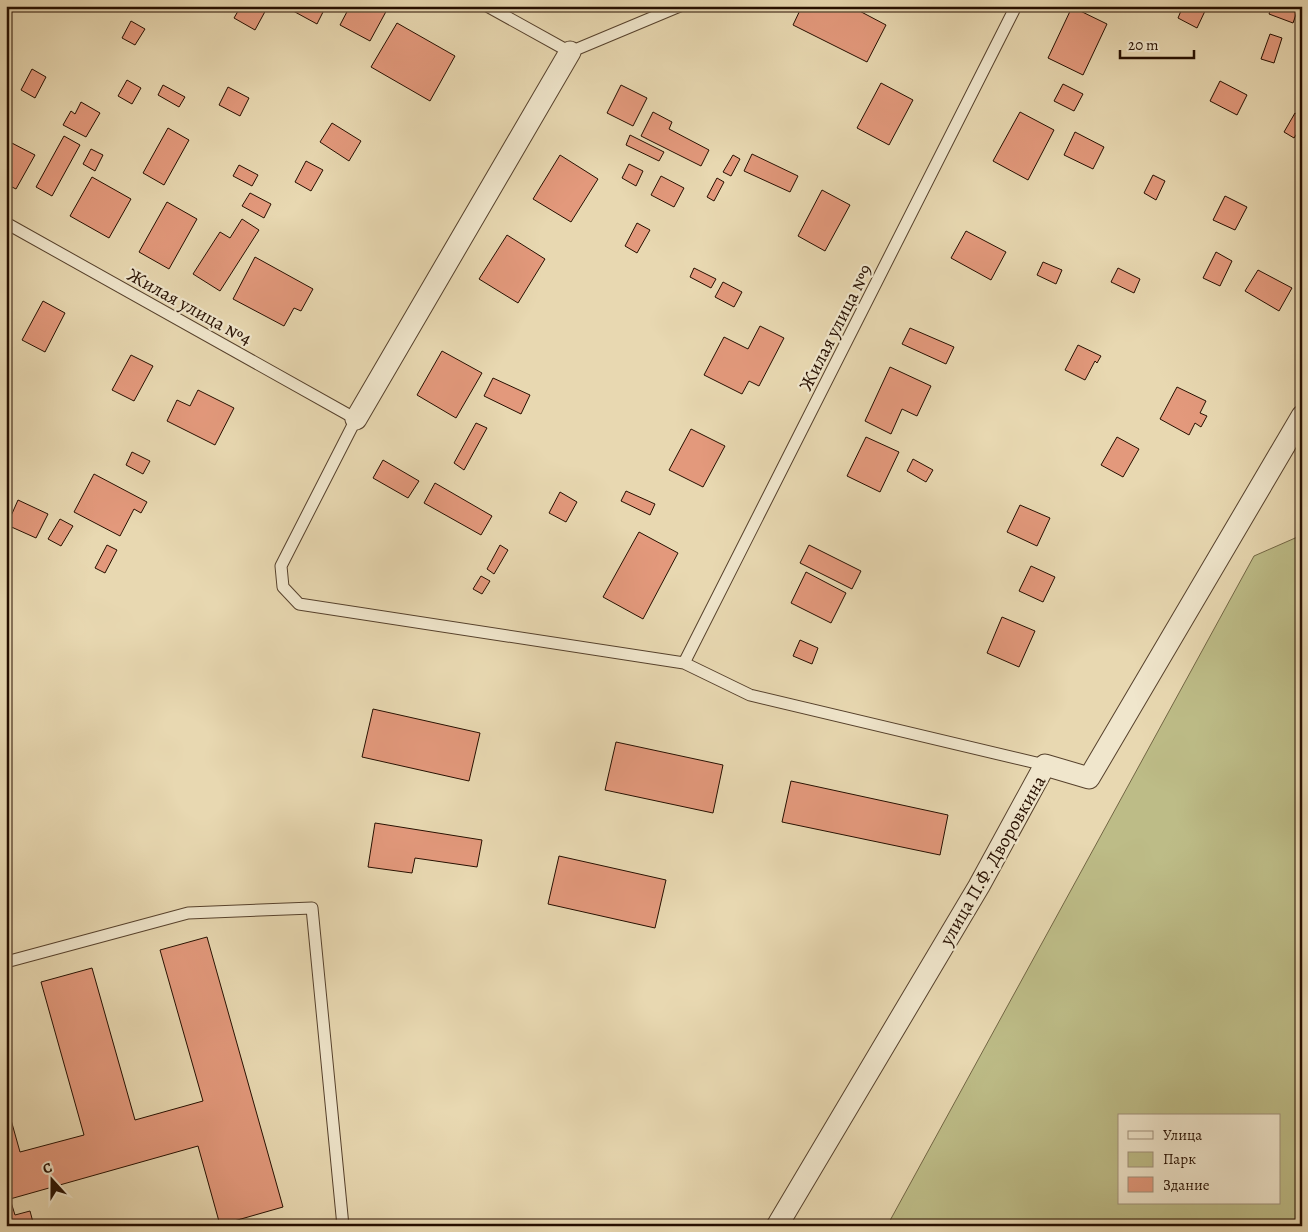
<svg xmlns="http://www.w3.org/2000/svg" width="1308" height="1232" font-family="Alegreya,serif">
	<style>
		.green { fill: #bdbc87; stroke: #726644; fill-rule: evenodd }
		.building { fill: #e3997c; stroke: #260f00 }
		.lines { fill: none; stroke-linecap: round; stroke-linejoin: round }
		.service-casing { stroke: #56412c; stroke-width: 13 }
		.minor-casing { stroke: #56412c; stroke-width: 23 }
		.service { stroke: #f0e6cc; stroke-width: 11 }
		.minor { stroke: #f0e6cc; stroke-width: 21 }
		.labels { text-anchor: middle; stroke-width: 4.5; stroke-linejoin: round; paint-order: stroke }
		.street-label { font-size: 19px; fill: #260f00; stroke: #f0e6cc }
	</style>
	<rect width="100%" height="100%" fill="#e8d8b1"/>
	<filter id="stains"><feTurbulence type="fractalNoise" baseFrequency=".004" numOctaves="4"/><feColorMatrix values="0 0 0 0 .2 0 0 0 0 .09 0 0 0 0 .02 0 0 0 .5 -.17"/></filter>
	<radialGradient id="worn" r=".72"><stop offset=".6" stop-color="#630" stop-opacity="0"/><stop offset="1" stop-color="#630" stop-opacity=".3"/></radialGradient>
	<path class="green" d="M1302 535V1226H887L1254 556ZM1119 1116H1279V1203H1119Z"/>
	<path class="building" d="M241 6H268L255 30 234 18Z
		M284 6H326L317 24Z
		M350 6H389L370 41 340 25Z
		M802 6H850L886 25 867 62 793 25Z
		M1183 6H1194L1205 11 1197 28 1178 18Z
		M1272 6H1299L1293 23 1269 14Z
		M1072 7 1107 24 1083 75 1048 58Z
		M131 21 145 29 135 45 122 38Z
		M397 23 455 56 430 101 371 67Z
		M1270 34 1282 38 1274 63 1261 59Z
		M32 69 46 77 35 98 21 90Z
		M127 80 141 88 132 104 118 96Z
		M1220 81 1247 95 1237 115 1210 101Z
		M881 83 913 100 889 145 857 128Z
		M1063 84 1083 94 1074 111 1054 101Z
		M163 85 185 97 179 107 158 95Z
		M621 85 647 98 633 126 607 113Z
		M228 87 249 98 240 116 219 105Z
		M81 102 100 113 86 137 63 125 71 111 75 114Z
		M653 112 672 122 669 129 709 150 701 166 641 136Z
		M1020 112 1054 130 1028 180 993 161Z
		M1295 113 1302 117V126L1294 138 1284 132Z
		M332 123 361 141 349 161 320 142Z
		M168 128 189 140 164 185 143 173Z
		M1075 132 1104 147 1093 169 1064 155Z
		M630 135 664 152 659 161 626 145Z
		M64 136 80 145 52 196 36 187Z
		M6 140 35 155 16 189 6 184Z
		M91 149 103 155 95 171 83 164Z
		M752 154 798 176 790 192 744 171Z
		M560 155 598 179 571 222 533 199Z
		M733 155 740 159 731 176 723 172Z
		M306 161 323 170 311 191 295 182Z
		M629 164 643 171 636 186 622 178Z
		M239 165 258 175 252 186 233 176Z
		M1153 175 1165 181 1156 200 1144 193Z
		M661 176 684 188 674 207 651 195Z
		M92 177 131 199 109 238 70 216Z
		M717 178 724 182 714 201 707 197Z
		M822 190 850 205 825 251 798 236Z
		M250 193 271 204 264 218 242 206Z
		M1225 196 1247 207 1235 230 1213 220Z
		M167 202 197 219 169 269 139 252Z
		M242 219 259 230 220 291 193 274 220 232 230 238Z
		M637 223 650 230 637 253 625 246Z
		M966 231 1006 252 991 280 951 258Z
		M507 235 545 259 518 303 479 279Z
		M1216 252 1232 261 1220 286 1203 278Z
		M255 257 313 289 301 311 294 308 284 326 233 299Z
		M1043 262 1062 270 1056 284 1037 275Z
		M694 268 716 279 711 288 690 277Z
		M1118 268 1140 279 1134 293 1111 282Z
		M1258 270 1292 288 1279 311 1245 291Z
		M723 282 742 292 734 307 715 297Z
		M43 301 65 313 45 352 22 340Z
		M760 326 784 338 759 386 749 381 742 394 704 375 724 337 748 349Z
		M910 328 954 347 946 364 902 344Z
		M1078 345 1101 356 1097 363 1095 361 1085 380 1065 370Z
		M442 351 482 373 456 418 417 395Z
		M131 355 153 366 134 401 112 390Z
		M890 367 931 386 917 416 902 409 891 434 865 421Z
		M493 378 530 395 521 414 484 396Z
		M1177 387 1206 401 1200 413 1207 416 1201 427 1195 423 1189 435 1160 419Z
		M198 390 234 408 215 445 167 421 177 400 190 406Z
		M476 423 487 428 464 470 454 463Z
		M691 429 725 446 703 487 669 470Z
		M866 437 899 452 880 492 847 476Z
		M1117 437 1139 449 1123 477 1101 465Z
		M132 452 150 461 143 474 126 465Z
		M913 459 933 470 926 482 907 471Z
		M383 460 419 481 408 498 373 478Z
		M94 474 147 502 141 513 134 509 120 536 74 512Z
		M435 483 492 516 481 535 424 503Z
		M626 491 655 504 650 515 621 501Z
		M560 492 577 502 566 522 549 513Z
		M18 500 48 514 36 538 7 525Z
		M1020 505 1050 518 1037 546 1007 532Z
		M60 519 73 526 61 546 48 539Z
		M639 532 678 553 643 619 603 597Z
		M107 545 117 550 105 573 95 568Z
		M500 545 508 550 494 574 487 569Z
		M809 545 861 571 852 589 800 563Z
		M1031 566 1055 577 1043 602 1019 591Z
		M806 572 846 593 831 623 791 603Z
		M481 576 490 581 482 594 473 589Z
		M1002 617 1035 631 1019 667 987 653Z
		M800 640 818 648 812 664 793 656Z
		M373 709 480 733 469 781 362 757Z
		M616 742 723 765 713 813 605 790Z
		M791 781 948 815 940 855 782 822Z
		M375 823 482 840 477 867 415 858 412 873 368 867Z
		M559 856 666 880 655 928 548 904Z
		M207 937 283 1207 220 1225 198 1146 10 1199 15 1215 30 1211 34 1226H6V1102L20 1152 84 1135 41 982 92 968 135 1120 203 1101 160 950Z"/>
	<g class="lines">
		<g class="service-casing">
			<path id="service" d="M487 6 570 52 680 6
				M6 223 356 419 281 566 283 587 299 604 684 663 750 695 1045 765
				M684 663 1016 6
				M6 962 188 913 312 908 343 1226"/>
		</g>
		<g class="minor-casing">
			<path id="minor" d="M356 419 570 52
				M777 1226 979 886 1045 765 1089 778 1302 416"/>
		</g>
		<use href="#service" class="service"/>
		<use href="#minor" class="minor"/>
	</g>
	<g class="labels">
		<g class="street-label">
			<text transform="translate(190 306) rotate(29)" y="7">Жилая улица №4</text>
			<text transform="translate(835 327) rotate(-63)" y="7">Жилая улица №9</text>
			<text transform="translate(992 860) rotate(-60)" y="7">улица П.Ф. Дворовкина</text>
		</g>
	</g>
	<rect width="1308" height="1232" fill="none" stroke="#e8d8b1" stroke-width="25"/>
	<rect x="8" y="8" width="1293" height="1217" fill="none" stroke="#260f00" stroke-width="2.5"/>
	<rect x="12" y="12" width="1283" height="1207" fill="none" stroke="#260f00"/>
	<rect x="1118" y="1114" width="162" height="90" fill="#f0e6cc" stroke="#9f907a"/>
	<rect x="1128" y="1131" width="25" height="8" fill="#f0e6cc" stroke="#9f907a"/>
	<text x="1163" y="1140" font-size="15" fill="#260f00">Улица</text>
	<rect x="1128" y="1152" width="25" height="15" fill="#bdbc87" stroke="#9f907a"/>
	<text x="1163" y="1164" font-size="15" fill="#260f00">Парк</text>
	<rect x="1128" y="1177" width="25" height="15" fill="#e3997c" stroke="#9f907a"/>
	<text x="1163" y="1190" font-size="15" fill="#260f00">Здание</text>
	<g transform="translate(52 1180) rotate(339)" stroke="#f0e6cc" stroke-width="4" paint-order="stroke">
	<path d="M0-4L9 19L0 12L-9 19Z" fill="#260f00"/>
	<text y="-8" font-size="14" font-weight="bold" text-anchor="middle" fill="#260f00">С</text>
	</g>
	<path d="M1120 50v8h74v-8" fill="none" stroke="#260f00" stroke-width="2.5"/>
	<text x="1128" y="50" font-size="15" fill="#260f00" stroke="#f0e6cc" stroke-width="4" paint-order="stroke">20 m</text>
	<rect width="100%" height="100%" filter="url(#stains)"/>
	<rect width="100%" height="100%" fill="url(#worn)"/>
</svg>
